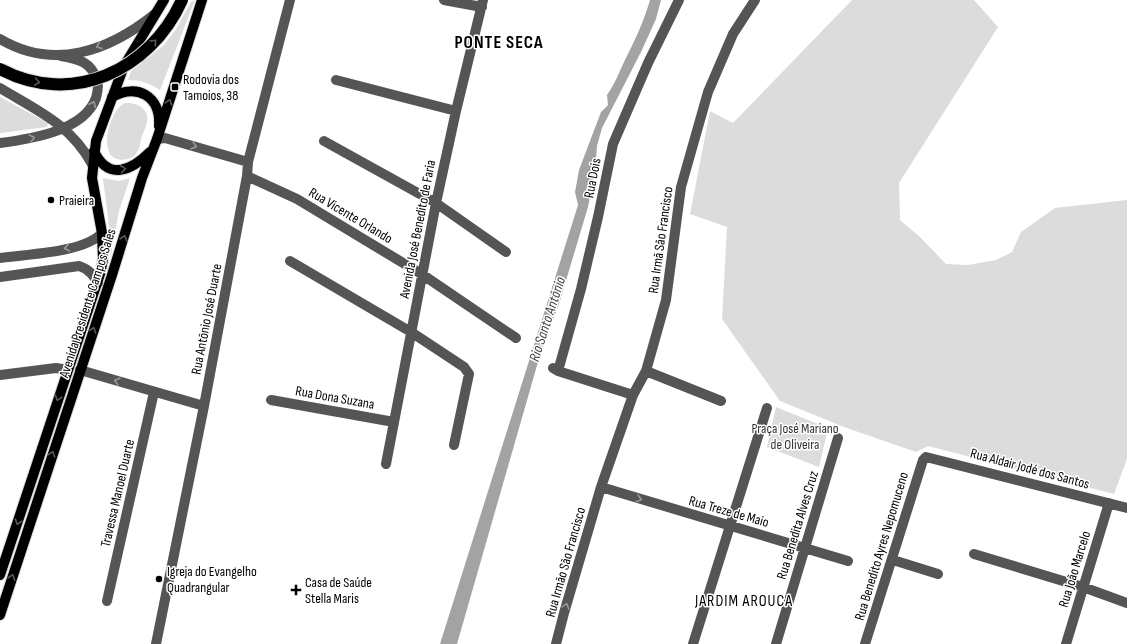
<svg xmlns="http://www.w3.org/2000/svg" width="1127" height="644" font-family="'Sofia Sans Condensed',sans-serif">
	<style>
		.green { fill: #dcdcdc }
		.water { fill: #a3a3a3 }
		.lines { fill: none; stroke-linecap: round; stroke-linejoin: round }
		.major-casing { stroke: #dbdbdb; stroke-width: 12 }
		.minor { stroke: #555; stroke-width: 10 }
		.major { stroke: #000; stroke-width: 10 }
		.highway-bridge-casing { stroke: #dbdbdb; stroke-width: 14; stroke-linecap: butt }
		.highway-bridge { stroke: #000; stroke-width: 12 }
		.oneway { stroke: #595959 }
		.oneway2 { stroke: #999 }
		.poi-dot { fill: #000; stroke: #fff; stroke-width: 1.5 }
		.labels { text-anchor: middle; stroke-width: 3; stroke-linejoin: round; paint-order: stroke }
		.poi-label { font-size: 14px; fill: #000; stroke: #fff; text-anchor: start }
		.street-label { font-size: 14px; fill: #000; stroke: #fff }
		.park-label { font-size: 14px; fill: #333; stroke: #fff }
		.water-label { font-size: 15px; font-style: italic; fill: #444; stroke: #fff }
		.quarter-label { font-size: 16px; letter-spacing: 1px; fill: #000; stroke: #fff }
		.district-label { font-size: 18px; font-weight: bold; letter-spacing: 1px; fill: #000; stroke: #fff }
	</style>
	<rect width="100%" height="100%" fill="#fff"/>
	<path class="green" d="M195 0 160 90C149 83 141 80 128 80L131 71 164 45 176 29 191 2Z
		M852 0H974L998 27 899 183 900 220 920 237 946 264 968 265 996 260 1012 252 1021 232 1055 208 1127 200V459L1114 494 928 446 916 452 844 427 780 401 722 319 727 227 690 214 710 111 733 123Z
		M0 97 48 123 47 127 0 133Z
		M125 103C136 102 150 109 147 122 146 127 143 133 141 139 140 144 139 152 134 156 129 160 121 161 114 158 99 148 111 109 125 103Z
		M103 178 119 181 130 178 119 211 110 260 111 242Z
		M776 407 828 428 819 467 767 447Z"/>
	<path class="water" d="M650 0H661L656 19 641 52 602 128 597 146 595 172 588 207 559 304 542 348 457 644H440L578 205 575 192 579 170 601 112 608 105 607 95C615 84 619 72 625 60 635 40 644 21 650 0Z"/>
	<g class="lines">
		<g class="major-casing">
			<path id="major" d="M112 97C137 83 161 96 159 126
				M94 151C108 181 131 171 150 152
				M0 575 100 274 103 259 102 233 92 178 96 141 124 66 164 0
				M0 615 112 275 142 178 157 139 202 0"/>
		</g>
		<path class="minor" d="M444 0 482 7
			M0 39C54 71 109 51 155 14
			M336 80 456 111
			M0 88C38 111 70 124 92 164
			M157 139 165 138 248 162
			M324 141 436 203 506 252
			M0 143C31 139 84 131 96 98 98 91 99 86 97 80 91 62 79 59 61 56
			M247 176 297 199 423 275 516 338
			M0 258C27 254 84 253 102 233
			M290 261 411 332 464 367 469 374 454 445
			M0 277 79 266C89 269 93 275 98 283
			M553 368 558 371 633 395
			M80 370 204 406
			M558 371 581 289 598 217 613 144 648 63 679 0
			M646 371 721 401
			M0 375 56 368 67 370
			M271 400 394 422
			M386 464 436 203 456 111 483 0
			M601 487 848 561
			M974 554 1083 587 1127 603
			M893 560 938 574
			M107 601 154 392
			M156 644 204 406 247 176 248 162 290 0
			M556 644 564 613 601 487 633 395 646 371 666 300 681 187 708 92 733 34 755 0
			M693 644 767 408
			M776 644 838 438
			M865 644 923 460 926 457 1127 508
			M1066 644 1109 503"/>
		<use href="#major" class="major"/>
		<g class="highway-bridge-casing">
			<path id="highway-bridge" d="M0 69C72 107 150 71 182 0"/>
		</g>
		<use href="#highway-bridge" class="highway-bridge"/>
	</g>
	<defs><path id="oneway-chevron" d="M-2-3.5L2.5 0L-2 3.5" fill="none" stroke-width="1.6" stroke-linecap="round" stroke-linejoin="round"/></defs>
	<g class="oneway">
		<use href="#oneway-chevron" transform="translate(154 42) rotate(-46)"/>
		<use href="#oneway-chevron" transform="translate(37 82) rotate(10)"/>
		<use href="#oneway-chevron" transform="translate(169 102) rotate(-72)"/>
		<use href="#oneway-chevron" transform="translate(123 169) rotate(-8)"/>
		<use href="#oneway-chevron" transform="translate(124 238) rotate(-73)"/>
		<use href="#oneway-chevron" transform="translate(93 330) rotate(-71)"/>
		<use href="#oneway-chevron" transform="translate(58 398) rotate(108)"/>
		<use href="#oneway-chevron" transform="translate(52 454) rotate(-72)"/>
		<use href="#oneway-chevron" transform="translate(18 522) rotate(108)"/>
		<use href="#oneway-chevron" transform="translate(12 577) rotate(-72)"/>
	</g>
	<g class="oneway2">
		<use href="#oneway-chevron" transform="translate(99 46) rotate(159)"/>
		<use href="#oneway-chevron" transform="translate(93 104) rotate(-65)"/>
		<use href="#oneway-chevron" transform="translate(32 138) rotate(-14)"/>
		<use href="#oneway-chevron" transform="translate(194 146) rotate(16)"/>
		<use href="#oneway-chevron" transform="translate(67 248) rotate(169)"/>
		<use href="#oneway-chevron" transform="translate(117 381) rotate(-164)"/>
		<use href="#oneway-chevron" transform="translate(639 499) rotate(17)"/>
		<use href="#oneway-chevron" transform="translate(566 606) rotate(-73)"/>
	</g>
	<g class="poi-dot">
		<rect x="171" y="83" width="8" height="8" rx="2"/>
		<circle cx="51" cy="200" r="4"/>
		<circle cx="159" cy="579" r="4"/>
		<path d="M294 584h4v4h4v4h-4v4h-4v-4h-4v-4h4z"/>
	</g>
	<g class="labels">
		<g class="poi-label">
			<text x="183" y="84">Rodovia dos<tspan x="183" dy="16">Tamoios, 38</tspan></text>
			<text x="59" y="205">Praieira</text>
			<text x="167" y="576">Igreja do Evangelho<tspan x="167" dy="16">Quadrangular</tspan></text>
			<text x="305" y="587">Casa de Saúde<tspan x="305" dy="16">Stella Maris</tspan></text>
		</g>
		<g class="street-label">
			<text transform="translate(592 178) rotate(-79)" y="5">Rua Dois</text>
			<text transform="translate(351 215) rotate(31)" y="5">Rua Vicente Orlando</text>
			<text transform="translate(417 229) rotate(-79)" y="5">Avenida José Benedito de Faria</text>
			<text transform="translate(660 240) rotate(-82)" y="5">Rua Irmã São Francisco</text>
			<text transform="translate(87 303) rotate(-72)" y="5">Avenida Presidente Campos Sales</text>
			<text transform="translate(206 319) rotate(-79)" y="5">Rua Antônio José Duarte</text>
			<text transform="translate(335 397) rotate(10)" y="5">Rua Dona Suzana</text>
			<text transform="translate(1030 468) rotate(15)" y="5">Rua Aldair Jodé dos Santos</text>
			<text transform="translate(117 493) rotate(-77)" y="5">Travessa Manoel Duarte</text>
			<text transform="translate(729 511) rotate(16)" y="5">Rua Treze de Maio</text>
			<text transform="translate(797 525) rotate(-73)" y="5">Rua Benedita Alves Cruz</text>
			<text transform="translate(881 546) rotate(-73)" y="5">Rua Benedito Ayres Nepomuceno</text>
			<text transform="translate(565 562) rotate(-74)" y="5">Rua Irmão São Francisco</text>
			<text transform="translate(1074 569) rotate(-73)" y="5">Rua João Marcelo</text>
		</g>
		<g class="park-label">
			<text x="795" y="433">Praça José Mariano<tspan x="795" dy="16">de Oliveira</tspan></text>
		</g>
		<g class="water-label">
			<text transform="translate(547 319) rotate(-72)" y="5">Rio Santo Antônio</text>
		</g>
		<g class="quarter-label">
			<text x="744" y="606">JARDIM AROUCA</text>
		</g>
		<g class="district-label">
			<text x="499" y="48">PONTE SECA</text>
		</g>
	</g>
</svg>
